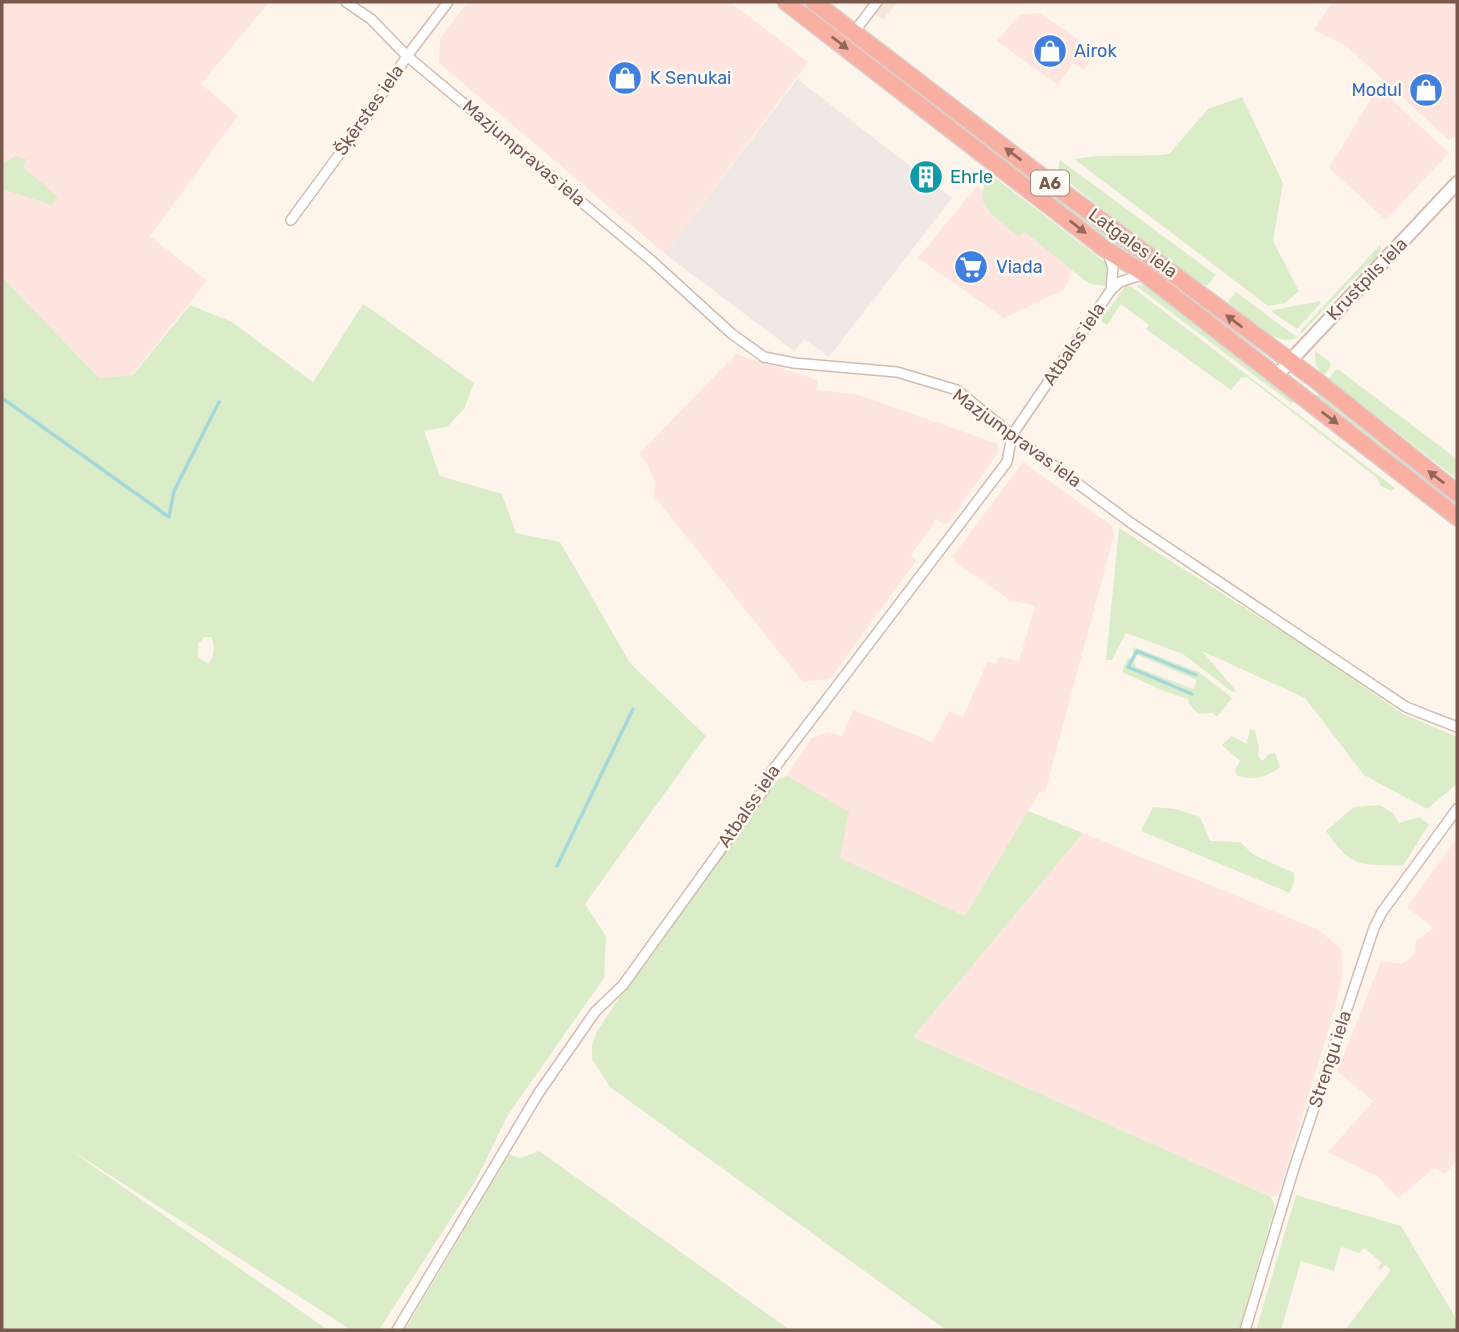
<svg xmlns="http://www.w3.org/2000/svg" width="1459" height="1332" font-family="Rubik,sans-serif">
	<style>
		.residential { fill: #f6e6d9 }
		.commercial { fill: #fee5df }
		.industrial { fill: #efe8e4 }
		.green { fill: #dbedc8; fill-rule: evenodd }
		.lines { fill: none; stroke-linecap: round; stroke-linejoin: round }
		.stream { stroke: #a4d8db; stroke-width: 3.5 }
		.street-casing { stroke: #d2bbaf; stroke-width: 12 }
		.secondary-casing { stroke: #d7bdaf; stroke-width: 16 }
		.highway-casing { stroke: #dad0cd; stroke-width: 19 }
		.street { stroke: #fff; stroke-width: 9 }
		.secondary { stroke: #fff; stroke-width: 12 }
		.highway { stroke: #f9afa1; stroke-width: 16 }
		.oneway { fill: #94695d }
		.labels { text-anchor: middle; stroke-width: 5; stroke-linejoin: round; paint-order: stroke }
		.shield { fill: #fff9f3; stroke: #a3887e; stroke-width: 2 }
		.shield-label { font-size: 16px; font-weight: bold; fill: #7b584c }
		.shop-label { font-size: 18px; fill: #366cbe; stroke: #fff9f3; text-anchor: start }
		.street-label { font-size: 18px; fill: #7b584c; stroke: #fff9f3 }
		.culture-label { font-size: 18px; fill: #0d838f; stroke: #fff9f3; text-anchor: start }
	</style>
	<rect width="100%" height="100%" fill="#fdf5eb"/>
	<path class="residential" d="M861 2H897L883 20Z"/>
	<path class="commercial" d="M2 2H269L201 84 238 116 150 236 207 281 132 375 99 378 2 277Z
		M468 2H730L808 62 665 254 439 63 440 38Z
		M1332 2H1457V135L1449 140 1345 45 1314 30Z
		M1040 13 1086 45 1085 48 1094 54 1084 70 1073 63 1058 85 997 41 1019 15Z
		M1378 87 1449 153 1386 220 1329 168Z
		M977 186 983 192 982 197 1020 237 1025 231 1073 270 1065 289 1004 318 918 258Z
		M736 354 818 380 816 390 856 394 998 444V453L948 523 943 524 937 519 911 555 916 561 830 679 803 682 654 496 655 482 646 461 639 454Z
		M1023 462 1112 526 1114 535 1045 792 1039 793 965 916 825 852 782 782 812 738 828 732 842 736 854 710 932 742 950 711 963 717 987 662 997 664 999 657 1019 661 1035 606 1010 600 956 563 953 556Z
		M1083 833 1317 929 1341 948 1343 971 1336 1005 1278 1196 1271 1197 913 1037Z
		M1457 838V1160L1445 1174 1434 1168 1398 1198 1378 1177 1328 1152 1373 1101 1337 1071 1381 961 1402 964 1415 954 1416 941 1434 928 1407 907Z"/>
	<path class="industrial" d="M797 79 952 198 829 357 804 339 794 351 665 254Z"/>
	<path class="green" d="M796 2H805L1124 247 1121 250Z
		M1242 97 1283 183 1273 241 1299 291 1285 303 1268 306 1074 159C1105 153 1138 158 1169 154L1208 109Z
		M15 156 27 159 23 167 58 197 52 205 2 189V164Z
		M1060 160 1216 275 1207 286 1170 264 1061 176 1058 168Z
		M988 172 1106 263 1111 275 1107 286 1090 284 1084 280 1025 232 1019 237C1008 227 982 212 982 195 983 188 986 179 988 172Z
		M1381 244 1380 254 1373 263 1353 279 1301 334V330Z
		M2 277 99 378 133 375 190 305 232 322 313 382 363 304 375 312 474 383 464 409 447 427 424 431 440 476 502 494 516 533 560 542 630 663 706 736 585 904 606 936 604 978 508 1115 476 1180 379 1330H351L66 1147 328 1330H2ZM205 637H212C215 649 215 655 208 664L198 657V644Z
		M1135 285H1144L1267 378 1278 390 1296 401 1291 403Z
		M1127 286 1132 287 1395 488 1391 491 1381 486 1377 478 1247 377 1241 378 1231 390 1146 329 1149 325 1121 304 1107 325 1102 322V318L1124 288Z
		M1236 292 1298 338C1293 339 1288 341 1282 339 1268 336 1238 312 1228 302Z
		M1320 301 1321 303 1297 329 1272 312 1273 310Z
		M1315 351 1330 362 1331 366 1324 375C1315 369 1315 362 1315 351Z
		M1335 370H1339L1457 459V479L1329 379Z
		M1318 394 1457 503V508L1315 398Z
		M1119 528 1313 651 1403 714 1457 737V784L1427 809 1364 775 1305 698 1202 651 1237 692 1231 691 1183 654 1126 633 1112 660H1106Z
		M1134 647 1199 672 1232 698 1217 717 1212 713 1198 714 1189 704 1188 699 1164 691 1122 672 1127 659 1133 658 1136 667 1193 689 1197 680 1132 653Z
		M1250 728 1255 731 1259 748 1258 755 1262 761 1269 754 1275 753 1280 767C1266 778 1254 780 1237 776L1235 770 1240 761 1222 745 1232 736 1247 744Z
		M787 776 849 812 840 858 965 916 1028 811 1083 833 913 1037 1271 1197 1275 1207 1239 1330H946L610 1087 592 1059V1045L597 1031 623 992 778 779Z
		M1379 805 1393 813 1399 823 1419 817 1429 824 1403 866C1360 864 1352 869 1326 831L1354 807Z
		M1153 807 1176 809 1200 817 1210 841 1240 842 1254 855 1294 873V882L1290 893 1141 831Z
		M539 1151 790 1330H405L509 1154 520 1158Z
		M1296 1195 1401 1226 1457 1320V1330H1345L1391 1270 1385 1265 1380 1270 1378 1268 1382 1263 1364 1248 1359 1253 1341 1247 1334 1271 1301 1261 1281 1330H1256Z"/>
	<g class="lines">
		<path class="stream" d="M2 398 169 517 174 491 219 402
			M1192 694 1128 667 1137 651 1196 675
			M557 866 633 709"/>
		<g class="street-casing">
			<path id="street" d="M346 2 371 19 407 56 652 261 732 334 764 357 794 363 897 372 957 390 1012 435 1131 523 1406 707 1457 727
				M854 32 877 2
				M291 220 371 111 407 56 448 2
				M1108 254 1113 268 1111 290
				M397 1330 538 1094 595 1012 623 985 765 788 770 774 1007 462 1012 435 1111 290 1120 282 1144 274
				M1245 1330 1294 1168 1374 928 1382 912 1457 809"/>
		</g>
		<g class="secondary-casing">
			<path id="secondary" d="M1277 375 1457 183"/>
		</g>
		<g class="highway-casing">
			<path id="highway" d="M786 2 1105 249 1145 274 1457 517
				M814 2 1040 175 1321 384 1457 493"/>
		</g>
		<use href="#street" class="street"/>
		<use href="#secondary" class="secondary"/>
		<use href="#highway" class="highway"/>
	</g>
	<defs><path id="oneway-solid" d="M-6-.8H1V-3.2L6.5 0L1 3.2V.8H-6Z" transform="scale(1.75)"/></defs>
	<g class="oneway">
		<use href="#oneway-solid" transform="translate(840 43) rotate(38)"/>
		<use href="#oneway-solid" transform="translate(1013 154) rotate(-143)"/>
		<use href="#oneway-solid" transform="translate(1078 227) rotate(38)"/>
		<use href="#oneway-solid" transform="translate(1234 321) rotate(-143)"/>
		<use href="#oneway-solid" transform="translate(1330 418) rotate(37)"/>
		<use href="#oneway-solid" transform="translate(1436 477) rotate(-142)"/>
	</g>
	<defs>
		<g id="shop-disc" transform="scale(1.75)"><circle r="9.5" fill="#3f7fe0" stroke="#fff9f3"/><path d="M-5-2.5h2.3a2.7 3.5 0 0 1 5.4 0H5L5.5 6h-11ZM-1.5-2.5h3a1.5 2.3 0 0 0-3 0Z" fill="#fff"/></g>
		<g id="building-disc" transform="scale(1.75)"><circle r="9.5" fill="#0f9aa8" stroke="#fff9f3"/><path d="M-4-6H4V6H1V3H-1V6H-4ZM-2.5-4.3h1.7v1.8h-1.7ZM.8-4.3h1.7v1.8H.8ZM-2.5-1h1.7V.8h-1.7ZM.8-1h1.7V.8H.8Z" fill="#fff"/></g>
		<g id="supermarket-disc" transform="scale(1.75)"><circle r="9.5" fill="#3f7fe0" stroke="#fff9f3"/><path d="M-6-5.5h2.5l.6 2H6L4.5 2H-2.5L-4.4-4H-6ZM-1.5 3.2a1.3 1.3 0 1 0 .1 0ZM3 3.2a1.3 1.3 0 1 0 .1 0Z" fill="#fff"/></g>
	</defs>
	<g fill-rule="evenodd">
		<use href="#shop-disc" x="1050" y="51"/>
		<use href="#shop-disc" x="625" y="78"/>
		<use href="#shop-disc" x="1426" y="90"/>
		<use href="#building-disc" x="926" y="177"/>
		<use href="#supermarket-disc" x="971" y="267"/>
	</g>
	<g class="labels">
		<rect class="shield" x="1031" y="170.5" width="38" height="25" rx="5"/>
		<g class="shield-label">
			<text x="1050" y="189">A6</text>
		</g>
		<g class="shop-label">
			<text x="1074" y="57">Airok</text>
			<text x="650" y="84">K Senukai</text>
			<text x="1402" y="96" text-anchor="end">Modul</text>
			<text x="996" y="273">Viada</text>
		</g>
		<g class="street-label">
			<text transform="translate(369 110) rotate(-55)" y="6">Šķērstes iela</text>
			<text transform="translate(524 153) rotate(40)" y="6">Mazjumpravas iela</text>
			<text transform="translate(1133 243) rotate(36)" y="6">Latgales iela</text>
			<text transform="translate(1367 279) rotate(-46)" y="6">Krustpils iela</text>
			<text transform="translate(1074 344) rotate(-56)" y="6">Atbalss iela</text>
			<text transform="translate(1017 438) rotate(36)" y="6">Mazjumpravas iela</text>
			<text transform="translate(749 806) rotate(-56)" y="6">Atbalss iela</text>
			<text transform="translate(1330 1059) rotate(-72)" y="6">Strengu iela</text>
		</g>
		<g class="culture-label">
			<text x="950" y="183">Ehrle</text>
		</g>
	</g>
	<rect width="1459" height="1332" fill="none" stroke="#7b584c" stroke-width="7"/>
</svg>
